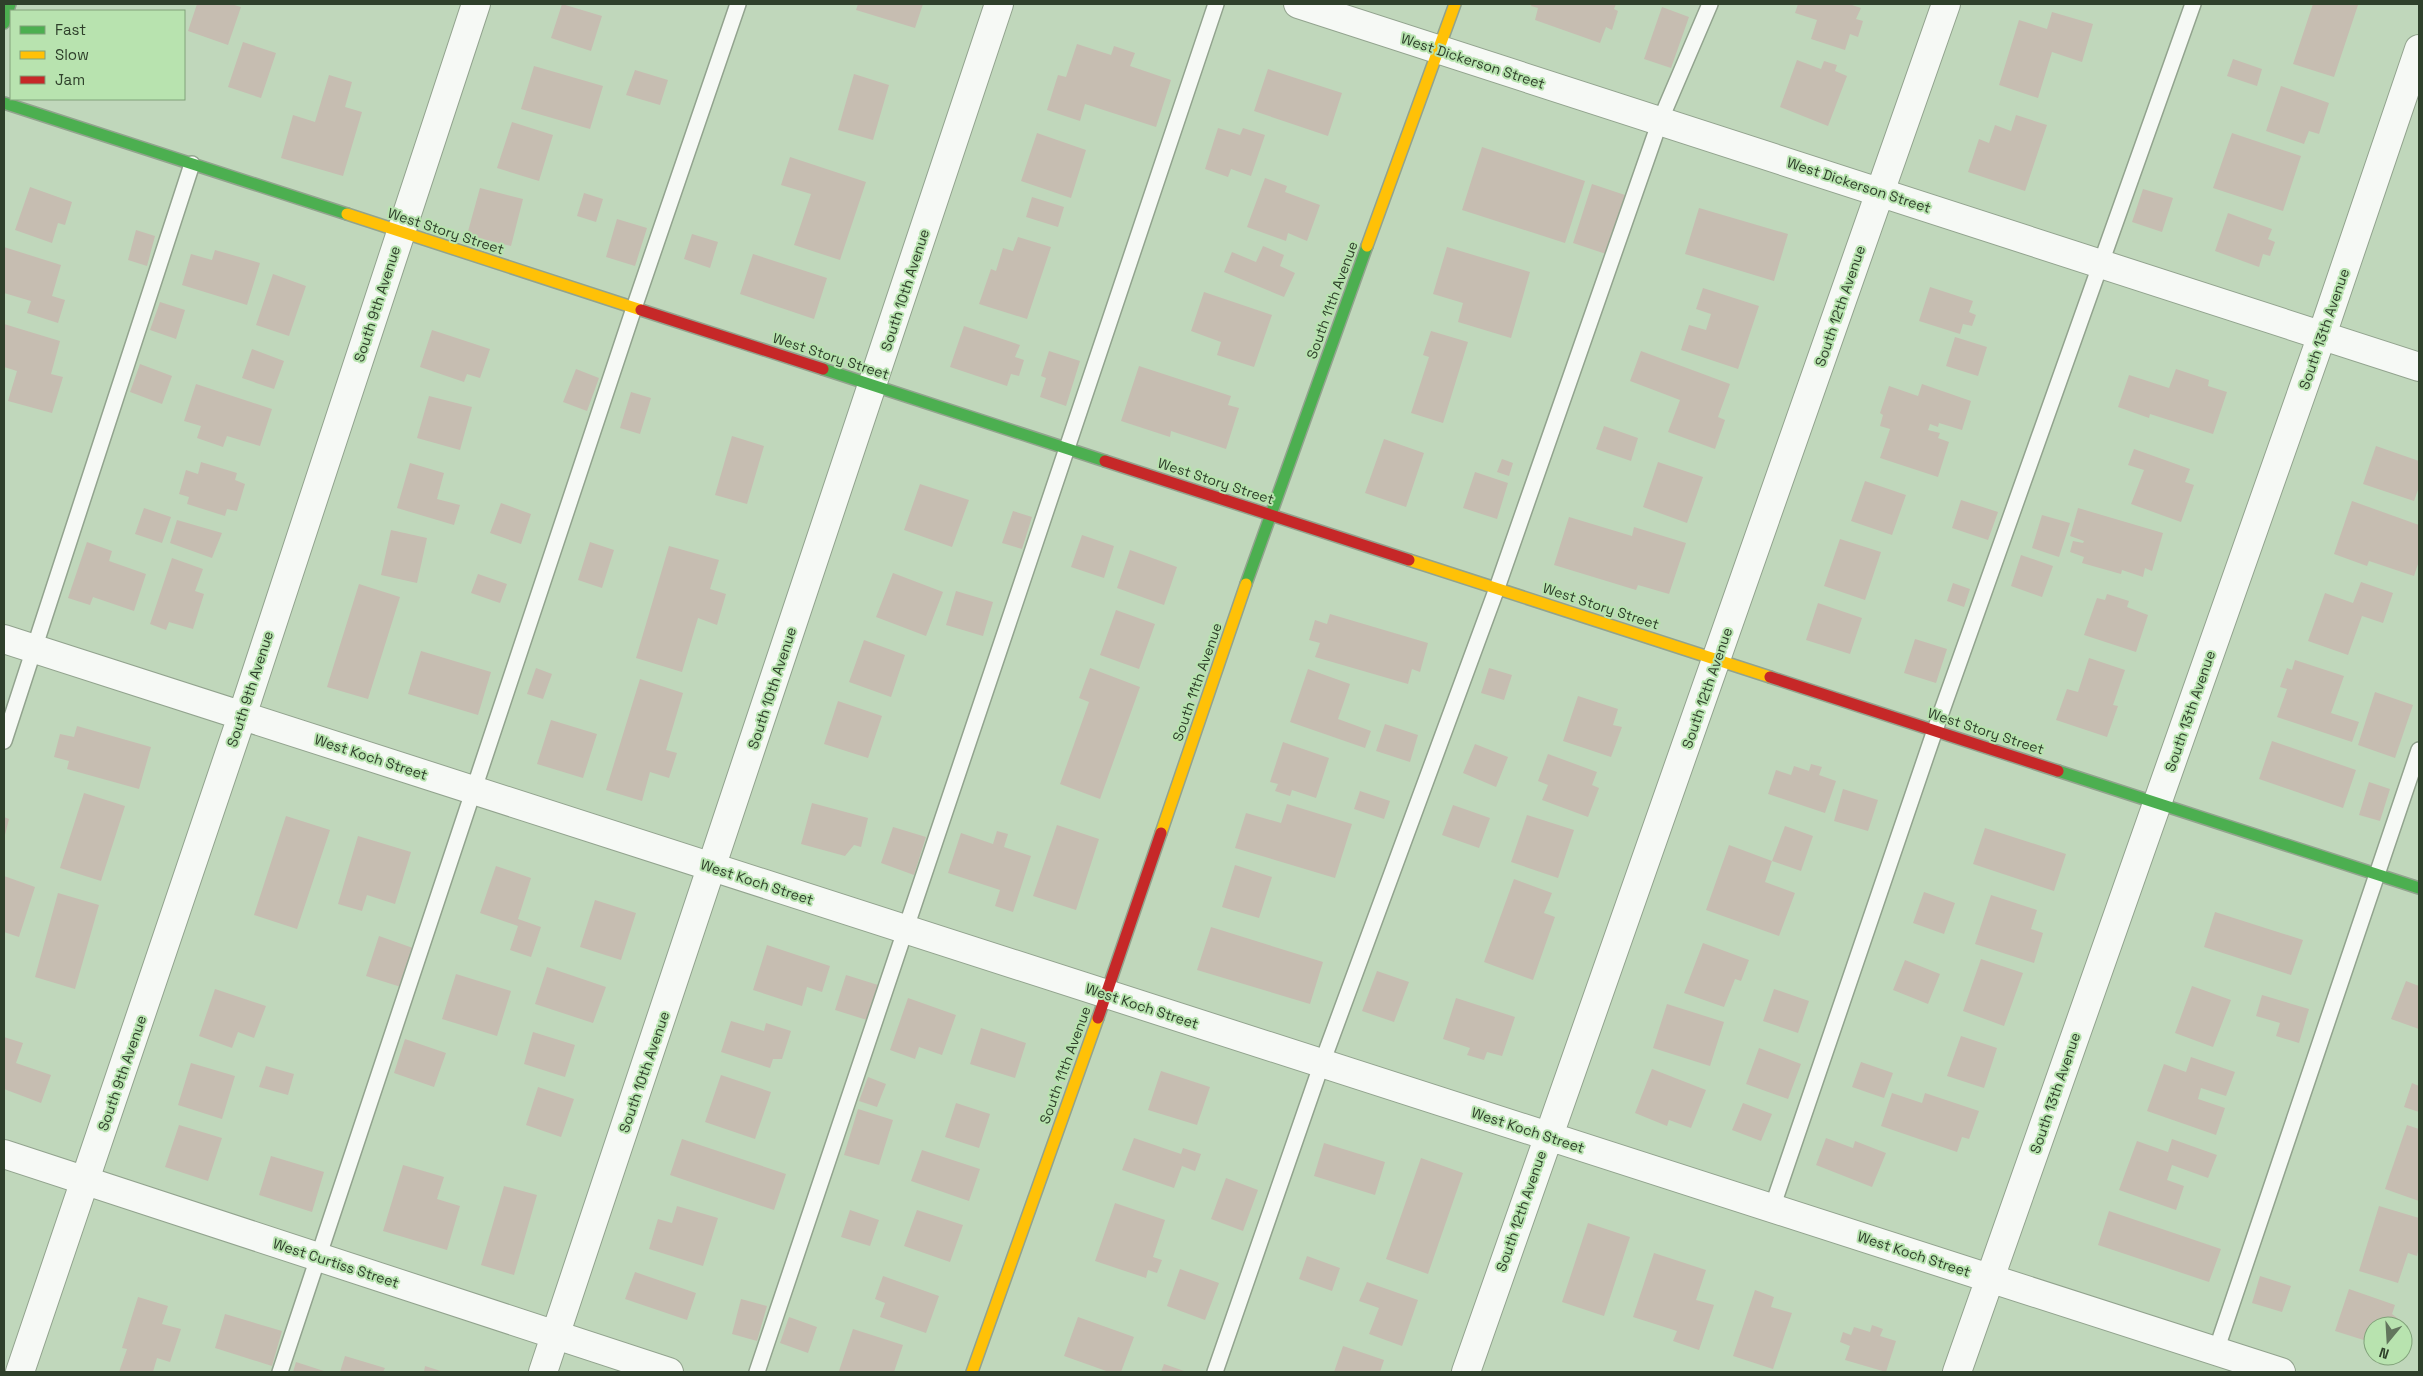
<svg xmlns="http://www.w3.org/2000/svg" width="2423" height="1376" font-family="'Space Grotesk',sans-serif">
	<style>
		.building { fill: #c6bdb1 }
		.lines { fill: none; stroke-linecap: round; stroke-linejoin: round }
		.lane-casing { stroke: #92a38e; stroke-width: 18 }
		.street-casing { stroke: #92a38e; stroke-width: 30 }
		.fast-casing { stroke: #92a38e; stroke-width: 14 }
		.slow-casing { stroke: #92a38e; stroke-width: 14 }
		.jam-casing { stroke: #92a38e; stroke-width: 14 }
		.lane { stroke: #f6f9f5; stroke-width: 15 }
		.street { stroke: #f6f9f5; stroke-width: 28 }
		.fast { stroke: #4caf50; stroke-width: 11 }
		.slow { stroke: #ffc107; stroke-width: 11 }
		.jam { stroke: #c62828; stroke-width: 11 }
		.labels { text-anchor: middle; stroke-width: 4; stroke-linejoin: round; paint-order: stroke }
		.street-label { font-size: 14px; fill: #2f402b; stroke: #b8e3af }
	</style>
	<rect width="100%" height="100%" fill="#c0d7bb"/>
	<path class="building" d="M197 4H231L241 7 228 45 188 31Z
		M562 4 602 16 591 51 551 38Z
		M858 4H923L915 28 856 10Z
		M1532 4H1616L1614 9 1618 11 1612 30 1606 27 1600 43 1535 20 1538 8 1531 6Z
		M1798 4H1849L1861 8 1856 19 1863 21 1858 37 1850 34 1845 50 1811 39 1817 20 1795 13Z
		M2313 4 2358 5 2334 77 2293 64Z
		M1662 7 1689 17 1671 68 1644 59Z
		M2052 12 2093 24 2082 62 2052 52 2038 98 1999 85 2019 20 2047 29Z
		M243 42 276 53 261 98 228 87Z
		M1077 44 1111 55 1114 46 1135 53 1130 66 1171 80 1156 127 1085 104 1080 121 1047 110 1058 75 1066 77Z
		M2233 59 2262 69 2257 86 2227 76Z
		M1797 60 1821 69 1824 61 1837 65 1835 71 1847 76 1828 126 1780 107Z
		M534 66 603 86 590 129 521 109Z
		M1268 69 1342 93 1328 136 1254 111Z
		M635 70 668 80 660 105 626 95Z
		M854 74 889 85 873 140 838 130Z
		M329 75 352 82 345 107 362 112 343 176 281 158 293 115 315 122Z
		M2281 86 2329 103 2319 134 2309 131 2304 144 2266 131Z
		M2016 115 2047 125 2025 191 1968 172 1979 139 1989 143 1995 125 2011 131Z
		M512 122 553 135 539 181 497 168Z
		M1218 128 1240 135 1243 128 1265 135 1251 176 1231 169 1228 177 1205 169Z
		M1037 133 1086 150 1071 198 1021 181Z
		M2232 133 2301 156 2283 211 2213 188Z
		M1482 147 1585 181 1565 243 1462 210Z
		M790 157 866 182 840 260 794 245 811 194 781 185Z
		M1265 178 1287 186 1285 192 1320 205 1307 241 1288 233 1286 241 1247 227Z
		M1592 184 1625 195 1606 254 1573 243Z
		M30 187 72 202 65 225 58 223 52 243 15 230Z
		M480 188 523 199 511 246 467 235Z
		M2143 189 2173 198 2162 232 2132 222Z
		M584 193 603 199 596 222 577 216Z
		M1032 197 1064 207 1058 227 1026 217Z
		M1699 208 1788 234 1774 281 1685 254Z
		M2228 213 2272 229 2268 239 2275 242 2270 256 2263 254 2259 267 2215 251Z
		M617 219 647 228 635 266 606 257Z
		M136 230 155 236 147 266 128 260Z
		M692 234 718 242 710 268 684 259Z
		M1018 237 1051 247 1027 319 979 304 991 269 996 271 1003 248 1013 251Z
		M1263 246 1284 255 1280 266 1295 273 1284 297 1224 272 1232 252 1256 262Z
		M4 247 61 265 52 296 65 300 58 323 27 313 31 301 4 293Z
		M1447 247 1530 272 1511 338 1458 322 1463 303 1433 294Z
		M215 250 260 263 247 305 182 285 191 254 212 260Z
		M753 254 827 278 814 319 740 294Z
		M273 274 306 286 289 336 256 325Z
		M1930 287 1973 301 1969 312 1976 315 1972 326 1963 324 1960 334 1919 321Z
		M1703 288 1759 306 1738 369 1681 350 1689 325 1706 330 1711 314 1696 309Z
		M1204 292 1272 315 1254 367 1217 355 1221 342 1191 331Z
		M160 302 185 310 176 339 150 330Z
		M4 324 60 341 51 374 63 377 52 413 8 401 17 371 4 367Z
		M964 326 1020 345 1015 357 1024 360 1019 376 1011 374 1007 386 950 367Z
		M432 330 490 349 480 378 467 374 464 382 420 367Z
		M1431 331 1468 342 1443 423 1411 413 1429 357 1423 355Z
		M1955 337 1987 347 1978 376 1946 366Z
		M252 349 284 361 274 389 242 378Z
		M1049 351 1080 361 1066 406 1040 397 1046 378 1041 376Z
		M1641 351 1730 384 1718 417 1725 420 1715 449 1668 432 1680 400 1630 381Z
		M140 364 172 376 162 404 130 392Z
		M1139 366 1231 396 1228 405 1239 408 1226 449 1171 431 1170 437 1121 421Z
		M576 369 599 378 587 411 563 402Z
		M2176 369 2209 380 2208 386 2227 392 2213 434 2150 414 2149 418 2118 407 2129 375 2169 388Z
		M196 384 272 409 260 446 227 436 223 447 197 438 201 426 184 421Z
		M1922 384 1971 401 1962 430 1939 423 1938 427 1930 424 1928 430 1940 433 1938 438 1949 442 1938 477 1880 458 1890 429 1880 426 1883 415 1880 413 1889 386 1918 396Z
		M631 392 651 398 640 434 620 428Z
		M429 396 472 407 460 450 417 438Z
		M1604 426 1638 438 1631 461 1596 449Z
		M732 436 764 446 747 504 715 495Z
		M1384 439 1424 453 1406 507 1365 493Z
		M2376 446 2419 461V487L2414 501 2363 484Z
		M2134 449 2190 469 2185 482 2194 485 2181 522 2131 504 2144 470 2128 465Z
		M1502 459 1513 463 1509 476 1497 472Z
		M201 462 237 473 235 480 245 484 237 511 227 509 225 516 187 504 189 497 179 494 186 470 198 474Z
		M1658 462 1703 477 1687 523 1643 507Z
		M410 463 444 473 437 499 460 505 454 525 397 508Z
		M1475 472 1508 483 1497 519 1463 508Z
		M1865 481 1906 495 1892 535 1851 521Z
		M920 484 969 500 952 547 904 530Z
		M1961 500 1998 512 1988 540 1952 528Z
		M2352 501 2419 525V561L2414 576 2369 561 2367 566 2334 554Z
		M501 503 531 514 521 544 490 533Z
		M144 508 171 517 162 543 135 534Z
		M2078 508 2163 533 2152 571 2145 568 2143 577 2122 570 2121 574 2082 563 2084 557 2070 552 2073 541 2083 543 2084 541 2070 536Z
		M1013 511 1032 517 1022 549 1002 543Z
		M2042 515 2070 523 2059 557 2032 548Z
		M1569 517 1632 536 1634 527 1686 543 1669 594 1638 585 1636 590 1554 565Z
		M177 520 222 533 212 558 170 543Z
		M391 530 427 538 417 583 381 575Z
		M1082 535 1114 546 1104 578 1071 567Z
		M1840 539 1881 552 1865 600 1824 586Z
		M87 542 112 551 109 561 146 574 134 611 93 597 90 605 68 598Z
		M590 542 614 550 602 588 578 580Z
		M669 546 719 560 710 589 726 594 717 625 698 618 682 672 636 658Z
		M1130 550 1177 567 1164 605 1117 588Z
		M2021 555 2053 566 2042 597 2011 586Z
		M172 558 203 569 195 591 204 594 193 629 169 622 166 630 150 624Z
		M893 573 943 592 926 636 876 617Z
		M478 574 507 584 500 603 471 593Z
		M2361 582 2393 593 2383 623 2362 616 2348 655 2308 641 2325 593 2353 603Z
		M1953 583 1970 589 1964 607 1947 601Z
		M359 584 400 597 368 699 327 687Z
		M956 591 993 602 983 636 946 625Z
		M2107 594 2129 601 2127 607 2148 615 2136 652 2084 635 2097 598 2105 600Z
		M1818 603 1862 618 1850 654 1806 640Z
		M1116 610 1155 624 1139 669 1100 655Z
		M1330 614 1428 643 1420 672 1412 669 1408 684 1315 657 1320 643 1309 640 1315 620 1327 624Z
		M1915 639 1947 649 1936 683 1904 673Z
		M864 640 905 655 891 697 849 682Z
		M421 651 491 672 478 715 408 694Z
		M2089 658 2125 670 2113 705 2118 706 2107 737 2056 720 2067 689 2078 692Z
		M2295 660 2344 676 2331 713 2359 722 2352 742 2277 717 2287 689 2280 687 2287 668 2292 670Z
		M536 668 552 674 543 699 527 694Z
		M1090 668 1140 687 1100 799 1060 784 1089 702 1079 698Z
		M1489 668 1512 675 1504 700 1481 693Z
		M1308 669 1350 684 1338 719 1371 731 1365 748 1290 722Z
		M640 679 683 693 666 750 677 753 669 778 650 772 642 801 606 790Z
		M2375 692 2413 705 2395 758 2358 745Z
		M1578 696 1618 709 1613 725 1622 727 1611 757 1563 741Z
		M838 701 882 716 868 758 824 744Z
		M551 720 597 734 583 778 537 764Z
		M1385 724 1418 735 1410 762 1376 751Z
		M77 726 151 747 139 789 67 769 69 761 54 757 60 734 74 737Z
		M2272 741 2356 770 2343 808 2259 779Z
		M1283 742 1329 758 1316 798 1292 790 1290 796 1275 791 1278 784 1270 782Z
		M1475 744 1508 757 1496 787 1463 773Z
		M1548 754 1597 772 1592 785 1599 788 1588 817 1542 800 1548 785 1538 781Z
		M1811 764 1822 767 1819 775 1836 781 1825 813 1768 794 1776 770 1791 775 1794 766 1809 771Z
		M2369 782 2390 789 2380 821 2359 815Z
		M1843 789 1878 800 1868 831 1834 821Z
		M1360 791 1390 801 1384 819 1354 809Z
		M84 793 125 806 101 881 60 868Z
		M812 803 868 818 861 847 854 845 845 856 801 844Z
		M1287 804 1352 824 1335 878 1235 848 1246 813 1281 823Z
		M1453 805 1490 818 1479 848 1442 835Z
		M1527 815 1574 830 1558 878 1511 862Z
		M286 816 330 830 297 929 254 915Z
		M4 817 9 819 4 839Z
		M1057 825 1099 839 1076 910 1033 896Z
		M1785 826 1813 836 1801 871 1772 861Z
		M893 827 926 837 914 875 881 863Z
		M1985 828 2066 854 2054 891 1973 864Z
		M997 831 1008 834 1004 847 1031 856 1013 912 995 906 1000 890 948 873 961 833 993 844Z
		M358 836 411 852 395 904 367 895 362 911 338 904Z
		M1729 845 1772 861 1765 882 1795 893 1779 936 1706 910Z
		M1235 865 1272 877 1259 918 1222 907Z
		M496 866 531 878 518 919 541 927 531 957 510 950 518 926 480 913Z
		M4 876 35 887 19 937 4 932Z
		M1514 879 1552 893 1544 913 1555 917 1533 980 1484 962Z
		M1924 892 1955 903 1944 934 1913 923Z
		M58 893 99 905 75 989 35 977Z
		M1991 895 2037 910 2031 929 2043 933 2034 963 1975 944Z
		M595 900 636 913 621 960 580 947Z
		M2215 912 2303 940 2291 975 2204 947Z
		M1211 927 1323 962 1310 1004 1197 970Z
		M379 936 413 948 401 987 366 976Z
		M1703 943 1749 960 1741 981 1735 979 1724 1007 1684 993Z
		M767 945 830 966 822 992 807 987 802 1006 753 990Z
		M1981 959 2023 973 2004 1026 1963 1011Z
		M1905 960 1940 974 1928 1004 1893 990Z
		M547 967 606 987 593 1023 535 1004Z
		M1377 971 1409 982 1394 1022 1362 1011Z
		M456 974 511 991 497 1036 442 1019Z
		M846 975 878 985 867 1020 835 1010Z
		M2406 981 2419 986V1029L2391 1019Z
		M2192 986 2231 1000 2213 1047 2175 1033Z
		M215 989 266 1006 254 1038 238 1032 232 1048 199 1036Z
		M1774 989 1809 1001 1798 1033 1763 1021Z
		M2262 995 2309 1009 2299 1043 2276 1036 2280 1023 2256 1016Z
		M908 998 956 1015 942 1055 919 1047 915 1059 890 1050Z
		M1456 998 1515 1017 1502 1056 1487 1052 1484 1060 1467 1055 1470 1048 1443 1039Z
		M1667 1004 1724 1022 1710 1066 1653 1048Z
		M731 1021 764 1031 766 1023 791 1031 782 1059H773L770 1068 721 1052Z
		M981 1028 1026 1043 1015 1078 970 1064Z
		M533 1032 575 1045 565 1077 524 1064Z
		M1961 1036 1997 1048 1984 1088 1947 1076Z
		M4 1037 23 1043 16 1063 51 1075 41 1103 4 1089Z
		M405 1039 446 1053 434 1087 394 1073Z
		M1759 1048 1801 1064 1788 1099 1746 1084Z
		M2191 1057 2235 1072 2226 1096 2201 1088 2198 1099 2225 1108 2216 1135 2147 1111 2164 1064 2186 1072Z
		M1861 1062 1893 1073 1884 1098 1852 1087Z
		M191 1063 235 1076 222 1119 178 1105Z
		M266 1066 294 1074 288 1095 259 1087Z
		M1652 1069 1706 1090 1691 1128 1669 1120 1667 1126 1635 1113Z
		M1161 1071 1210 1087 1197 1125 1148 1110Z
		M721 1075 771 1092 755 1139 705 1122Z
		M868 1077 886 1084 877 1107 859 1101Z
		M2412 1083 2419 1086V1112L2404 1107Z
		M538 1087 574 1099 561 1137 526 1125Z
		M1892 1093 1922 1103 1925 1093 1979 1111 1969 1139 1962 1137 1957 1152 1881 1126Z
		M956 1103 990 1114 979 1148 945 1137Z
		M1743 1103 1772 1114 1761 1141 1732 1130Z
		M858 1109 893 1120 879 1165 844 1155Z
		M179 1125 222 1138 208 1181 165 1167Z
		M2407 1125 2419 1129V1201L2385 1189Z
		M1134 1138 1181 1154 1183 1148 1201 1154 1195 1171 1182 1166 1174 1188 1122 1170Z
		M1826 1138 1853 1148 1855 1141 1886 1153 1872 1187 1816 1165Z
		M682 1139 786 1174 774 1210 670 1175Z
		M2172 1139 2217 1155 2208 1178 2172 1165 2167 1180 2184 1186 2176 1210 2119 1190 2137 1141 2168 1152Z
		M1324 1143 1385 1162 1375 1195 1314 1176Z
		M922 1150 980 1169 969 1201 911 1181Z
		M271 1156 324 1172 312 1212 259 1195Z
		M1421 1158 1463 1173 1428 1274 1386 1259Z
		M403 1165 444 1177 437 1199 460 1206 447 1250 383 1231Z
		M1226 1178 1258 1190 1243 1231 1211 1219Z
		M504 1186 537 1195 514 1275 481 1265Z
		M1115 1203 1165 1220 1153 1257 1162 1260 1157 1273 1148 1270 1146 1278 1095 1261Z
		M677 1206 718 1218 703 1266 649 1249 658 1219 672 1223Z
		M2379 1206 2419 1218V1247L2417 1256 2408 1253 2398 1283 2359 1271Z
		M850 1210 879 1220 870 1246 841 1237Z
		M917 1210 963 1225 950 1262 904 1246Z
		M2109 1211 2221 1249 2209 1282 2098 1245Z
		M1588 1223 1630 1237 1604 1316 1562 1302Z
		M1654 1253 1706 1270 1696 1300 1714 1305 1699 1350 1673 1341 1677 1331 1633 1317Z
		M1307 1256 1340 1268 1332 1291 1299 1279Z
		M1180 1269 1219 1283 1205 1320 1167 1306Z
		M635 1272 696 1293 687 1320 625 1299Z
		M883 1276 939 1296 926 1333 880 1317 885 1303 875 1299Z
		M2260 1276 2291 1286 2282 1312 2252 1303Z
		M1367 1282 1418 1300 1402 1346 1369 1334 1379 1308 1359 1301Z
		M2349 1289 2395 1305 2392 1314 2401 1321 2399 1326H2373V1343L2335 1331Z
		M1755 1290 1774 1297 1771 1307 1792 1313 1773 1369 1733 1356Z
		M138 1297 168 1306 162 1324 181 1329 170 1362 157 1358 153 1372H119L127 1349 122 1348Z
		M741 1299 767 1306 757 1341 732 1334Z
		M225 1314 282 1331 272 1366 215 1348Z
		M789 1317 817 1327 808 1353 780 1343Z
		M1078 1317 1134 1337 1121 1372H1109L1064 1356Z
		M1872 1325 1883 1329 1880 1336 1896 1341 1886 1372 1845 1360 1850 1346 1840 1342 1843 1332 1851 1335 1854 1327 1870 1332Z
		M853 1329 903 1345 894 1372 839 1371Z
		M1343 1346 1384 1360 1380 1372H1334Z
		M345 1356 385 1368 383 1372H340Z
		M296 1362 327 1372H293Z
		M1164 1364 1187 1372H1161Z
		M425 1366 444 1372H424Z"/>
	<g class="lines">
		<g class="lane-casing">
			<path id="lane" d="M4 741 192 164
				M1772 1208 1935 730 2193 4
				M2216 1351 2419 750
				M280 1372 634 308 738 4
				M757 1372 1216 4
				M1215 1372 1322 1063 1497 588 1660 121 1710 4"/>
		</g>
		<g class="street-casing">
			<path id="street" d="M1298 4 2419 367
				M4 639 2281 1372
				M4 1154 669 1372
				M20 1372 242 716 476 4
				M543 1372 999 4
				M1466 1372 1946 4
				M1957 1372 2322 335 2419 49"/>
		</g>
		<g class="fast-casing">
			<path id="fast" d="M4 23 10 4
				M4 103 347 214
				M823 369 1105 461
				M1246 584 1367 246
				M2058 771 2419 888"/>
		</g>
		<g class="slow-casing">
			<path id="slow" d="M347 214 641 310
				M1367 246 1455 4
				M1409 560 1770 677
				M1161 833 1246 584
				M972 1372 1098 1018"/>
		</g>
		<g class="jam-casing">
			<path id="jam" d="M641 310 823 369
				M1105 461 1409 560
				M1770 677 2058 771
				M1098 1018 1161 833"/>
		</g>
		<use href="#lane" class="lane"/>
		<use href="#street" class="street"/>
		<use href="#fast" class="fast"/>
		<use href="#slow" class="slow"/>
		<use href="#jam" class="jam"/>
	</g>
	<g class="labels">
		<g class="street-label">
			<text transform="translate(1473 61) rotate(18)" y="5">West Dickerson Street</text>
			<text transform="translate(1859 185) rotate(18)" y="5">West Dickerson Street</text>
			<text transform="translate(446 231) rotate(18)" y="5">West Story Street</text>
			<text transform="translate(905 290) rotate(-72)" y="5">South 10th Avenue</text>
			<text transform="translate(1332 300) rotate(-70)" y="5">South 11th Avenue</text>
			<text transform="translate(377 304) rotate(-72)" y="5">South 9th Avenue</text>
			<text transform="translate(1840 306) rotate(-71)" y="5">South 12th Avenue</text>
			<text transform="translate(2324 329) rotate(-71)" y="5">South 13th Avenue</text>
			<text transform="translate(831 356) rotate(18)" y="5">West Story Street</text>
			<text transform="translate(1216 481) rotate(18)" y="5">West Story Street</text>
			<text transform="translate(1601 606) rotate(18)" y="5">West Story Street</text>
			<text transform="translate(1197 682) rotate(-71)" y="5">South 11th Avenue</text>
			<text transform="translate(772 688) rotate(-72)" y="5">South 10th Avenue</text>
			<text transform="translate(1707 688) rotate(-71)" y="5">South 12th Avenue</text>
			<text transform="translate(250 689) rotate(-72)" y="5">South 9th Avenue</text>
			<text transform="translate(2190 711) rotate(-71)" y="5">South 13th Avenue</text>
			<text transform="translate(1986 731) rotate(18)" y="5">West Story Street</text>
			<text transform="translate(371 757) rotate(18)" y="5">West Koch Street</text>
			<text transform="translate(757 882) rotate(18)" y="5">West Koch Street</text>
			<text transform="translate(1142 1006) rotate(18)" y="5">West Koch Street</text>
			<text transform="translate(1065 1065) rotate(-70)" y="5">South 11th Avenue</text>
			<text transform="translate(644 1072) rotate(-71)" y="5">South 10th Avenue</text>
			<text transform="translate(122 1073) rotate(-71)" y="5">South 9th Avenue</text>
			<text transform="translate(2055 1093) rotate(-71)" y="5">South 13th Avenue</text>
			<text transform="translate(1528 1130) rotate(18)" y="5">West Koch Street</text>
			<text transform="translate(1521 1211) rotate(-71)" y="5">South 12th Avenue</text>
			<text transform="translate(1914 1254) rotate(18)" y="5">West Koch Street</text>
			<text transform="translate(336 1263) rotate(18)" y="5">West Curtiss Street</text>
		</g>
	</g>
	<rect width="2423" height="1376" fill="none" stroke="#2f402b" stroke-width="10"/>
	<rect x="10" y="10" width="175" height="90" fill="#b8e3af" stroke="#81a27a"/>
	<rect x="20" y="26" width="25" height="8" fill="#4caf50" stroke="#81a27a"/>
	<text x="55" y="35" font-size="15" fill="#2f402b">Fast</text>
	<rect x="20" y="51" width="25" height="8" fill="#ffc107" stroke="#81a27a"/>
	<text x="55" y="60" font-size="15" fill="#2f402b">Slow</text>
	<rect x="20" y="76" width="25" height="8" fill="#c62828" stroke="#81a27a"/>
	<text x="55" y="85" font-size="15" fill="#2f402b">Jam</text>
	<g transform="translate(2388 1341) rotate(198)"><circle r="24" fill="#b8e3af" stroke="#81a27a"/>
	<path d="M0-4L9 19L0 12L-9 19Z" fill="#62755d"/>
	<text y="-8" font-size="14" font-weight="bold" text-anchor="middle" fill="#2f402b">N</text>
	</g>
</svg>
